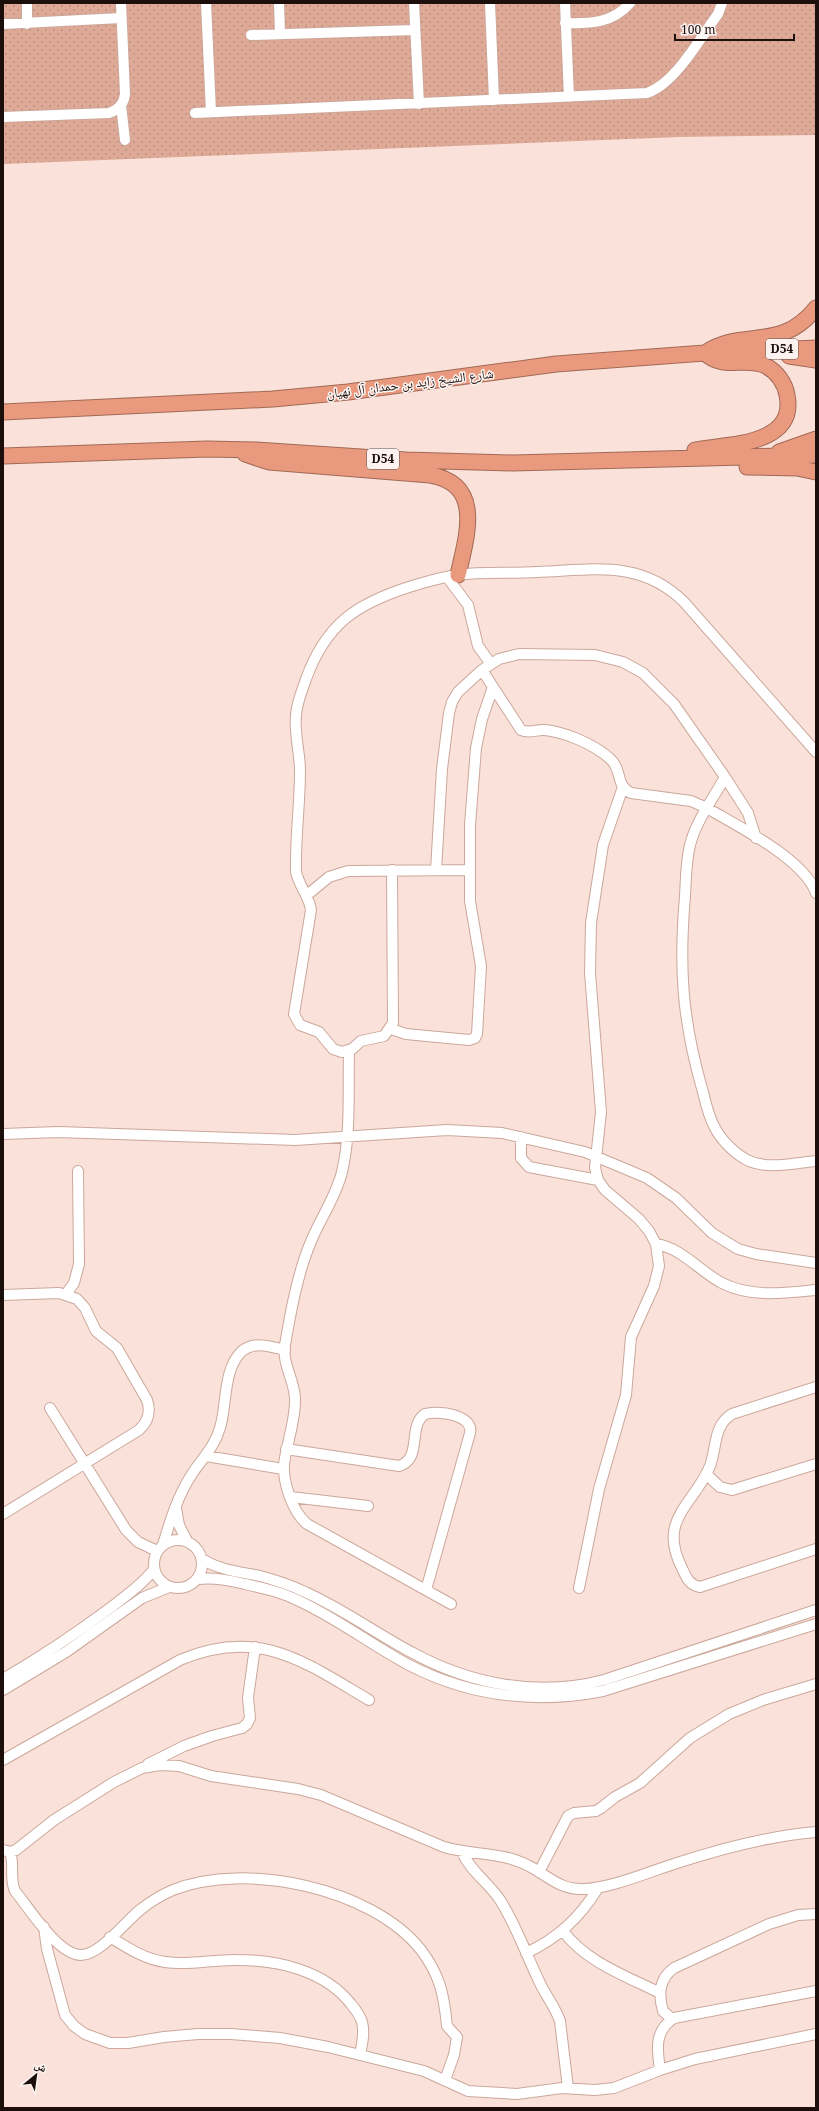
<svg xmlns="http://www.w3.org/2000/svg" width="819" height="2111" font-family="'Noto Serif','Noto Naskh Arabic',serif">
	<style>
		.green { fill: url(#green-dots) }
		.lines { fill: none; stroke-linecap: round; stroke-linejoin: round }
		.minor-casing { stroke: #cca79a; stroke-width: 12 }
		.highway-casing { stroke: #a16956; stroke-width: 17 }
		.minor { stroke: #fff; stroke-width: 10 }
		.highway { stroke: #e99a7e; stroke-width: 15 }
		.labels { text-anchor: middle; stroke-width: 3; stroke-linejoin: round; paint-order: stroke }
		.shield { fill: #fcf3f1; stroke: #5f5350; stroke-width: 1 }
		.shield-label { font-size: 12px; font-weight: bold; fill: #1c0f0b }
		.street-label { font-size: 13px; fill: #1c0f0b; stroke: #fcf3f1 }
	</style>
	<defs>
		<pattern id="green-dots" width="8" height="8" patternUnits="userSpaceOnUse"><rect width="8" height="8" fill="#dea996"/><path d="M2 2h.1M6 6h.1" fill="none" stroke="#be9080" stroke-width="1.8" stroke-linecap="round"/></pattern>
	</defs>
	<rect width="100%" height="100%" fill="#fae2da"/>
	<path class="green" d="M3 3H816V135L679 137 3 164Z"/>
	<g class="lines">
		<g class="minor-casing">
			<path id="minor" d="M27 3V24
				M206 3 211 112
				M279 3 280 34
				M414 3 419 104
				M490 3 494 100
				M565 3 569 97
				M565 23C590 24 613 23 630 3
				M3 24 121 18
				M251 35 415 30
				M121 105 125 140
				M195 113 647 93C675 84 700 38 718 14L722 3
				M3 117 109 113C118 110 124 104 125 94L121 3
				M447 577 468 605 478 646 491 664
				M482 670 521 730C530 734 537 729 545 730 563 732 585 741 600 751 606 755 612 759 615 765 621 776 618 787 631 793L691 801 707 808C739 827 804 859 816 893
				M725 777C713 799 696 821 690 845 686 861 686 879 685 896 679 966 682 1017 701 1085 705 1098 707 1113 714 1126 720 1139 734 1153 747 1160 767 1170 795 1163 816 1161
				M392 870 393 1023 384 1036 361 1041 352 1049 342 1052 333 1049 319 1032 300 1025 294 1014 311 910C309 896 299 886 296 872 295 839 300 805 300 771 300 752 294 734 296 715 297 702 302 691 306 679 326 624 356 604 409 587 425 582 441 577 458 575 484 571 511 574 537 572 592 570 641 559 684 602L816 752
				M436 870 442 769 449 713 452 702 458 692 482 670 499 659 519 654 595 655 623 662 643 673 674 704 725 777 748 813 756 838
				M307 895 329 877 348 871 470 870
				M391 1029 406 1034 469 1040 475 1038 477 1034 481 966 470 901V825L476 748 482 719 493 687
				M349 1051C348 1091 351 1134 342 1172 336 1196 322 1216 312 1239 298 1271 291 1310 285 1345 282 1364 294 1379 295 1398 296 1419 287 1442 284 1464 283 1483 292 1511 307 1524L451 1604
				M3 1134 58 1132 295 1140 447 1130 502 1133 585 1152 647 1178 676 1198 712 1233 738 1249 756 1254 816 1263
				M521 1137V1158L529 1167 598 1180
				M656 1244C682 1248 699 1271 722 1283 752 1298 784 1293 816 1290
				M66 1294 74 1283 79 1264 78 1171
				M3 1295 59 1293 77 1299 85 1308 96 1331 117 1348 147 1400C151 1412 148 1422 139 1430L3 1514
				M816 1387 732 1414C713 1426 717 1447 710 1466 694 1505 657 1519 682 1568 686 1577 689 1585 700 1587L816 1549
				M50 1408 126 1530 138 1542 157 1551
				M286 1449 399 1466C423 1459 407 1426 425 1414 438 1410 474 1415 470 1433L426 1590
				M206 1456 283 1469
				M706 1474 720 1487 732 1490 816 1464
				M291 1497 368 1506
				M176 1508 179 1525 187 1541
				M154 1564a24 24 0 1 1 48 0a24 24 0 1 1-48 0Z
				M163 1545C170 1521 178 1495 192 1474 202 1459 215 1446 220 1428 227 1405 223 1370 241 1352 254 1340 271 1347 285 1350
				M202 1559C219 1570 240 1572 260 1576 275 1580 291 1585 305 1592 343 1609 377 1634 413 1653 472 1685 539 1697 604 1680L816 1610
				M198 1579C214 1577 229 1580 245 1584 263 1588 281 1592 297 1600 337 1618 371 1645 409 1665 471 1697 536 1704 603 1691L816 1624
				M579 1588 599 1489 626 1395 631 1337 654 1286 659 1266 656 1244 649 1231 639 1219 605 1190 598 1180 595 1168 601 1112 590 973 591 923 603 845 623 787
				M3 1679C41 1657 78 1632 113 1606 128 1594 143 1584 154 1569
				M3 1690 66 1652 142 1598 169 1587
				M3 1760 180 1660C259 1627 303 1661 369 1700
				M148 1764 184 1746 212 1736 242 1728 247 1724 250 1718 248 1698 255 1647
				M3 1850 10 1852 16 1850 54 1820 114 1782 142 1768 160 1765 179 1766 211 1776 298 1789 321 1795 444 1847C471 1855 502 1852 527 1865 546 1874 558 1889 581 1889 607 1890 651 1871 677 1863 723 1848 768 1836 816 1832
				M10 1852C15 1865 9 1878 15 1891 29 1908 58 1955 81 1955 100 1955 125 1922 140 1910 150 1902 161 1895 173 1890 245 1861 372 1888 421 1950 440 1975 444 1995 447 2026L457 2037 454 2055 445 2080
				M462 1852C470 1871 489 1883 500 1900 516 1925 526 1954 539 1981 545 1995 555 2006 560 2021L568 2088
				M539 1872 568 1816 574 1813 596 1811 601 1808 615 1797 640 1783 690 1738 729 1714 763 1700 816 1684
				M44 1927 47 1949 65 2015 74 2026 85 2034 110 2043H128L164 2037 198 2034H231L280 2038 328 2047 424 2071 468 2091 517 2094 562 2088 595 2090 614 2088 660 2070 695 2059 816 2034
				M563 1931C586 1962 626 1976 660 1993
				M110 1937C128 1948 144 1959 165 1962 189 1966 214 1959 238 1960 279 1960 325 1971 351 2004 356 2010 360 2015 362 2022 365 2033 362 2044 360 2055
				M526 1953C557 1939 580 1918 598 1888
				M672 2019 663 2011C658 1994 659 1979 674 1968L769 1924 798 1915 816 1914
				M660 2070C657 2049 654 2031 674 2018L816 1991"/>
		</g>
		<g class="highway-casing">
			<path id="highway" d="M789 356 816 360
				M3 412 273 399 348 392 556 364 705 353 816 348
				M695 450C727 444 797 446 787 395 785 383 777 372 766 366 746 356 723 371 705 353 744 327 780 353 816 308
				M779 452 816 439
				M245 454 269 462 430 475C485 484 466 538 458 575
				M3 456 207 449 256 450 406 460 513 463 816 455
				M747 467 797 468 816 472"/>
		</g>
		<use href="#minor" class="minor"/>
		<use href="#highway" class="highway"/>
	</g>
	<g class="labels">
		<g class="shield">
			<rect x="766" y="339" width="32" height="20" rx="3"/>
			<rect x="367" y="449" width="32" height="20" rx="3"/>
		</g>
		<g class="shield-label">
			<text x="782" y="353">D54</text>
			<text x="383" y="463">D54</text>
		</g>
		<g class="street-label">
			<text transform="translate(410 383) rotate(-7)" y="5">شارع الشيخ زايد بن حمدان آل نهيان</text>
		</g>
	</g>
	<rect width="819" height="2111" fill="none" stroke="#1c0f0b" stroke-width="8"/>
	<g transform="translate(36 2075) rotate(29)" stroke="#fcf3f1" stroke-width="3" paint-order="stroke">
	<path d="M0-3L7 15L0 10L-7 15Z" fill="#1c0f0b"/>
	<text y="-6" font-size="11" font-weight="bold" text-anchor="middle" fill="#1c0f0b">ش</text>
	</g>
	<path d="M675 34v6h119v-6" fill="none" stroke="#1c0f0b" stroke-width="2"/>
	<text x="681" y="34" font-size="12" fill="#1c0f0b" stroke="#fcf3f1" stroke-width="3" paint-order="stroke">100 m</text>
</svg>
